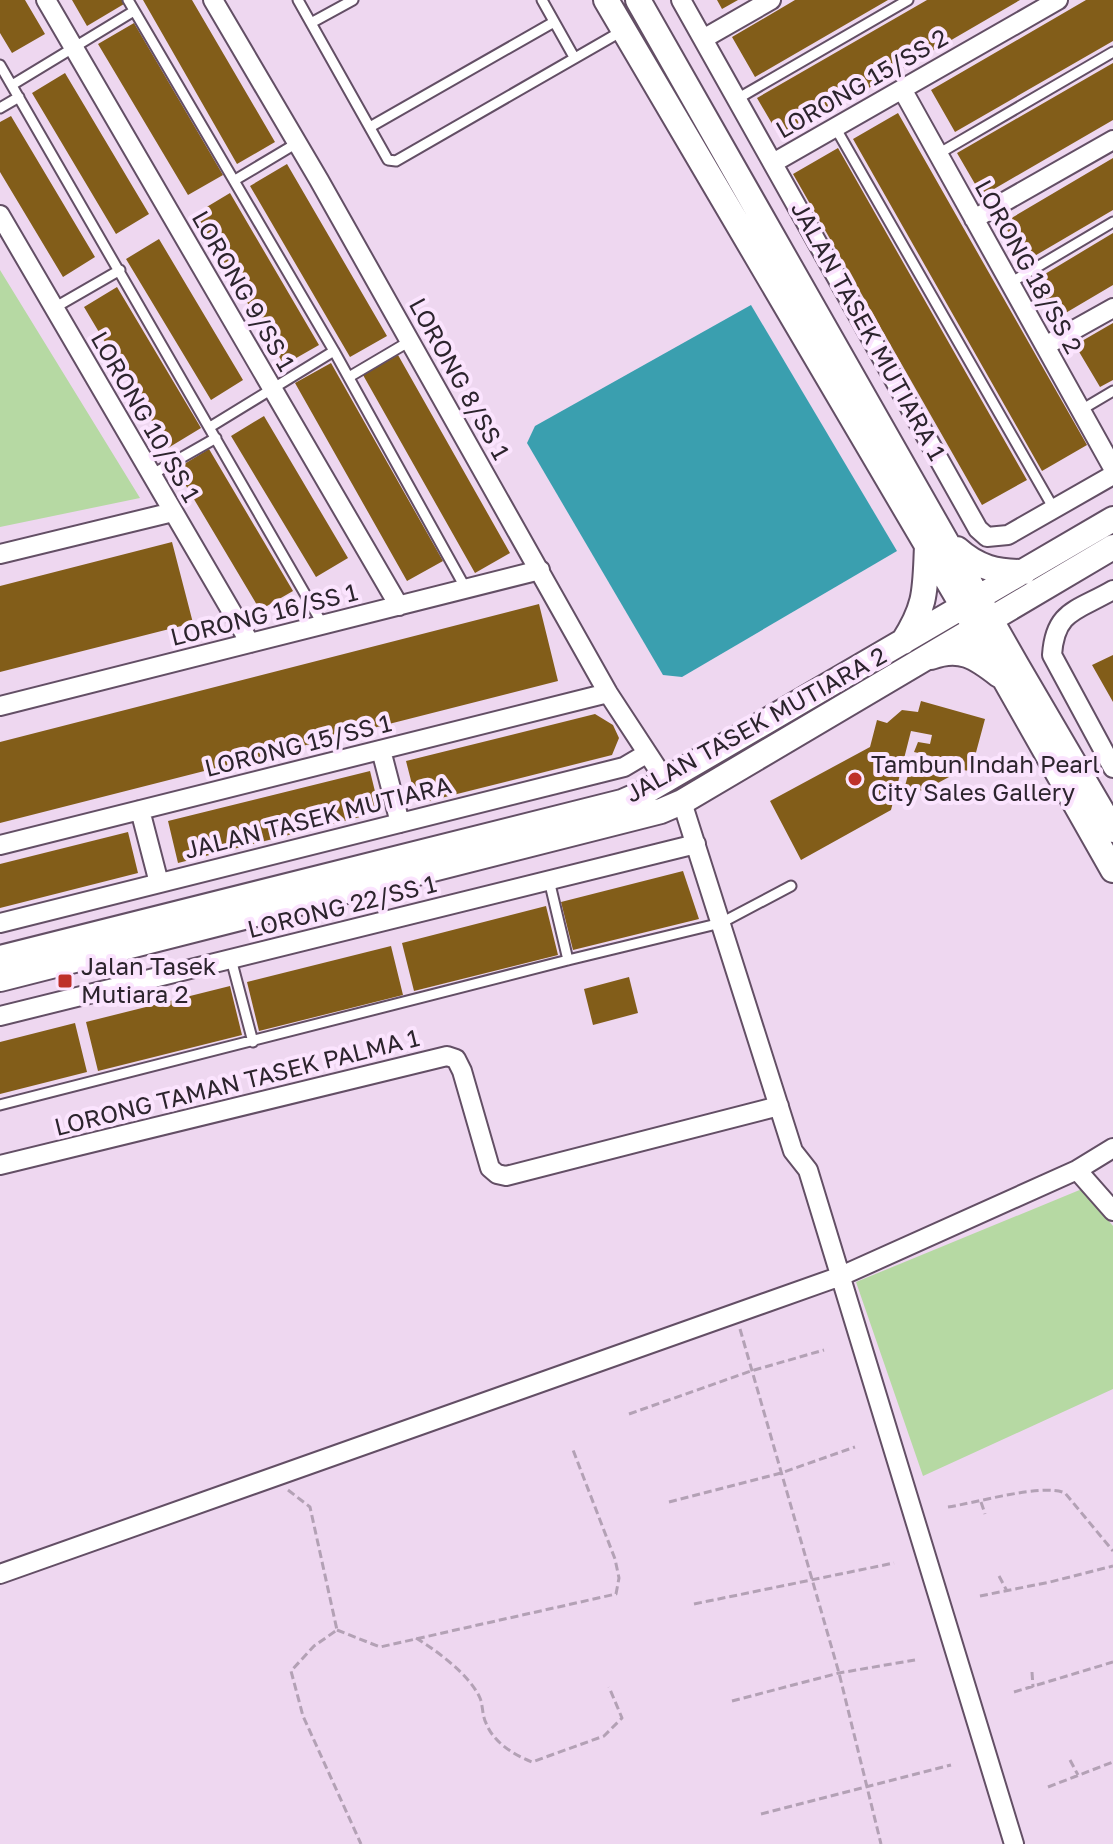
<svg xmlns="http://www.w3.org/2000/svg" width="1113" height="1844" font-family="'Golos Text',sans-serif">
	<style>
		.green { fill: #b6d9a3 }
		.water { fill: #3a9faf }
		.building { fill: #825d19 }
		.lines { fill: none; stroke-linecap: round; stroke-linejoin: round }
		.lane-casing { stroke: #634f65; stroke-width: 13 }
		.street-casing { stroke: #634f65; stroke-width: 22 }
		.secondary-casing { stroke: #634f65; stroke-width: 28 }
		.path { stroke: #b3a1b5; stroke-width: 3; stroke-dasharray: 8 4; stroke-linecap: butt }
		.lane { stroke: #fff; stroke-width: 9 }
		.street { stroke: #fff; stroke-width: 18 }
		.secondary { stroke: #fff; stroke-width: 24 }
		.poi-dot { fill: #be302a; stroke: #fbe4fe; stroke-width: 3 }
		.labels { text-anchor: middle; stroke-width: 8; stroke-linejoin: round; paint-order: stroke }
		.street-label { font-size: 24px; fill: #2c242d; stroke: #fbe4fe }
		.poi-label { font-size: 24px; fill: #2c242d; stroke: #fbe4fe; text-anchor: start }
	</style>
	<rect width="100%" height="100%" fill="#eed7f0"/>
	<path class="green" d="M0 270 140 498 0 527Z
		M1082 1189 1113 1226V1389L923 1476 856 1282Z"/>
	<path class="water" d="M751 305 897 551 682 677 663 675 527 443 535 426Z"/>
	<path class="building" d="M0 0H25L45 34 12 53 0 33Z
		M72 0H122L124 4 87 26Z
		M143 0H192L275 142 237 164Z
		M717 0H738L722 9Z
		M795 0H888L755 77 732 37Z
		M927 0H1020L781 139 757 98Z
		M1086 0H1113V41L955 132 931 90Z
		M134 23 223 175 188 195 98 44Z
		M1113 63V120L982 196 957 153Z
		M65 73 149 214 116 234 32 93Z
		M898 113 1087 445 1042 471 853 139Z
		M11 116 95 257 63 277 0 172V122Z
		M838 148 1027 480 982 505 793 174Z
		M1113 158V210L1026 261 1003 223Z
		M287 164 387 336 350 357 250 186Z
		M230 193 319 345 284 365 195 214Z
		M1113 233V285L1052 321 1030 283Z
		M159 239 243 380 211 400 126 259Z
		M117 287 201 428 168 448 84 307Z
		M1113 323V380L1100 387 1075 345Z
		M398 355 510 553 475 573 363 375Z
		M331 363 443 561 407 581 295 383Z
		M264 416 348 558 316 577 231 436Z
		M209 449 293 591 260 610 176 469Z
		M172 542 193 623 0 672V586Z
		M539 604 558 681 0 823V742Z
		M1113 655V702L1092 665Z
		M921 701 985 719 971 771 962 770 923 791 905 786 913 757 936 764 939 758 914 752 918 742 930 744 932 735 911 731 891 810 801 860 770 801 870 747 877 720 887 723 902 710 918 712Z
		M595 714 613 725 619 738 612 755 417 804 406 761Z
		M370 771 380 812 178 863 168 821Z
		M128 832 138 873 0 908V864Z
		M683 871 699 919 573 950 561 902Z
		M546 906 558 955 414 991 402 943Z
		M391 946 403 995 259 1031 247 982Z
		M629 977 638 1013 593 1025 584 989Z
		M230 986 242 1035 98 1071 86 1022Z
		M75 1023 87 1072 0 1094V1042Z"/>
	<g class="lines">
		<g class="lane-casing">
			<path id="lane" d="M128 0 334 351 466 589
				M298 0 388 160 396 161 622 31
				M542 0 574 57
				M311 23 353 0
				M0 65 323 625
				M12 85 134 11
				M737 99 908 0
				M0 108 19 97
				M370 127 554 22
				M835 127 1054 509
				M938 154 1113 52
				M235 180 297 143
				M1010 283 1113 222
				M54 308 120 270
				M349 377 410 341
				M1081 410 1113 391
				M210 427 334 351
				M151 475 216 438
				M549 880 568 960
				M231 959 253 1042
				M0 1105 568 960 721 923 791 886"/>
		</g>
		<g class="street-casing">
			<path id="street" d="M46 0 399 606
				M213 0 319 180 608 693 665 780
				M681 0 978 529 987 537 1008 535 1113 475
				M703 39 771 0
				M902 89 1113 468
				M773 163 1058 0
				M0 215 250 643
				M974 219 1113 140
				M1045 346 1113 308
				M0 554 173 512
				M1113 590C1077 611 1055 610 1052 655L1113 768
				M0 706 540 570
				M381 750 400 823
				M682 802 793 1151 808 1170 1014 1844
				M140 810 159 883
				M0 845 608 693
				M0 923 624 767 646 754
				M0 1016 696 844
				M0 1165 447 1056 456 1059 462 1071 490 1168 497 1174 506 1176 779 1106
				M1077 1170 1113 1148
				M0 1574 841 1276 1077 1170 1113 1211"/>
		</g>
		<g class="secondary-casing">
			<path id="secondary" d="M606 0 975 627 1113 870
				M638 0 1017 666 1113 830
				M957 549C978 568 997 572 1024 572
				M903 642C927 605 925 589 927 546
				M931 657C960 646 976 657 999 675
				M0 958 622 802 645 792 1113 519
				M0 979 661 811 682 802 1113 547"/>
		</g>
		<path class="path" d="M740 1329 839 1673 881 1844
			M629 1414 751 1371 824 1350
			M288 1490 310 1507 337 1630 314 1646 291 1671 303 1716 361 1844
			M669 1502 781 1473 855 1447
			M981 1502 985 1514
			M948 1507C976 1503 1042 1483 1065 1493L1113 1551
			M999 1576 1007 1591
			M980 1596 1050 1582 1113 1566
			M694 1604 894 1563
			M337 1630 380 1647 616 1594 619 1578 615 1559 573 1450
			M416 1638C437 1651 469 1674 480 1698 483 1705 482 1715 486 1723 493 1742 514 1755 532 1762L604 1736 622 1718 609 1687
			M1032 1672 1033 1687
			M1014 1692 1113 1662
			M732 1701 839 1673 915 1660
			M1070 1760 1078 1775
			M1048 1787 1113 1762
			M761 1814 951 1765"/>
		<use href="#lane" class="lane"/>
		<use href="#street" class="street"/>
		<use href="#secondary" class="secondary"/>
	</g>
	<g class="poi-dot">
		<circle cx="855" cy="779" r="8"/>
		<rect x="57" y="973" width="16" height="16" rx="4"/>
	</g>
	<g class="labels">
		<g class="street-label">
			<text transform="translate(862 84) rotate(-30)" y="8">LORONG 15/SS 2</text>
			<text transform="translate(1028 267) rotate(61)" y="8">LORONG 18/SS 2</text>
			<text transform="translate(243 291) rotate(60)" y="8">LORONG 9/SS 1</text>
			<text transform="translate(868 331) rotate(61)" y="8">JALAN TASEK MUTIARA 1</text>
			<text transform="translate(459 379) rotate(61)" y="8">LORONG 8/SS 1</text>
			<text transform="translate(145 417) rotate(60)" y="8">LORONG 10/SS 1</text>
			<text transform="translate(264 615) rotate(-14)" y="8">LORONG 16/SS 1</text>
			<text transform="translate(756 725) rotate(-29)" y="8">JALAN TASEK MUTIARA 2</text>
			<text transform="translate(298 746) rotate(-14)" y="8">LORONG 15/SS 1</text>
			<text transform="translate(318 818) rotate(-14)" y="8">JALAN TASEK MUTIARA</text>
			<text transform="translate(342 907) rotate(-14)" y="8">LORONG 22/SS 1</text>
			<text transform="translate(237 1083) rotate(-14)" y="8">LORONG TAMAN TASEK PALMA 1</text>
		</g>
		<g class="poi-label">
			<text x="871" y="773">Tambun Indah Pearl<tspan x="871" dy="28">City Sales Gallery</tspan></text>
			<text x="81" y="975">Jalan Tasek<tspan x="81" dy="28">Mutiara 2</tspan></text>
		</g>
	</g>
</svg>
